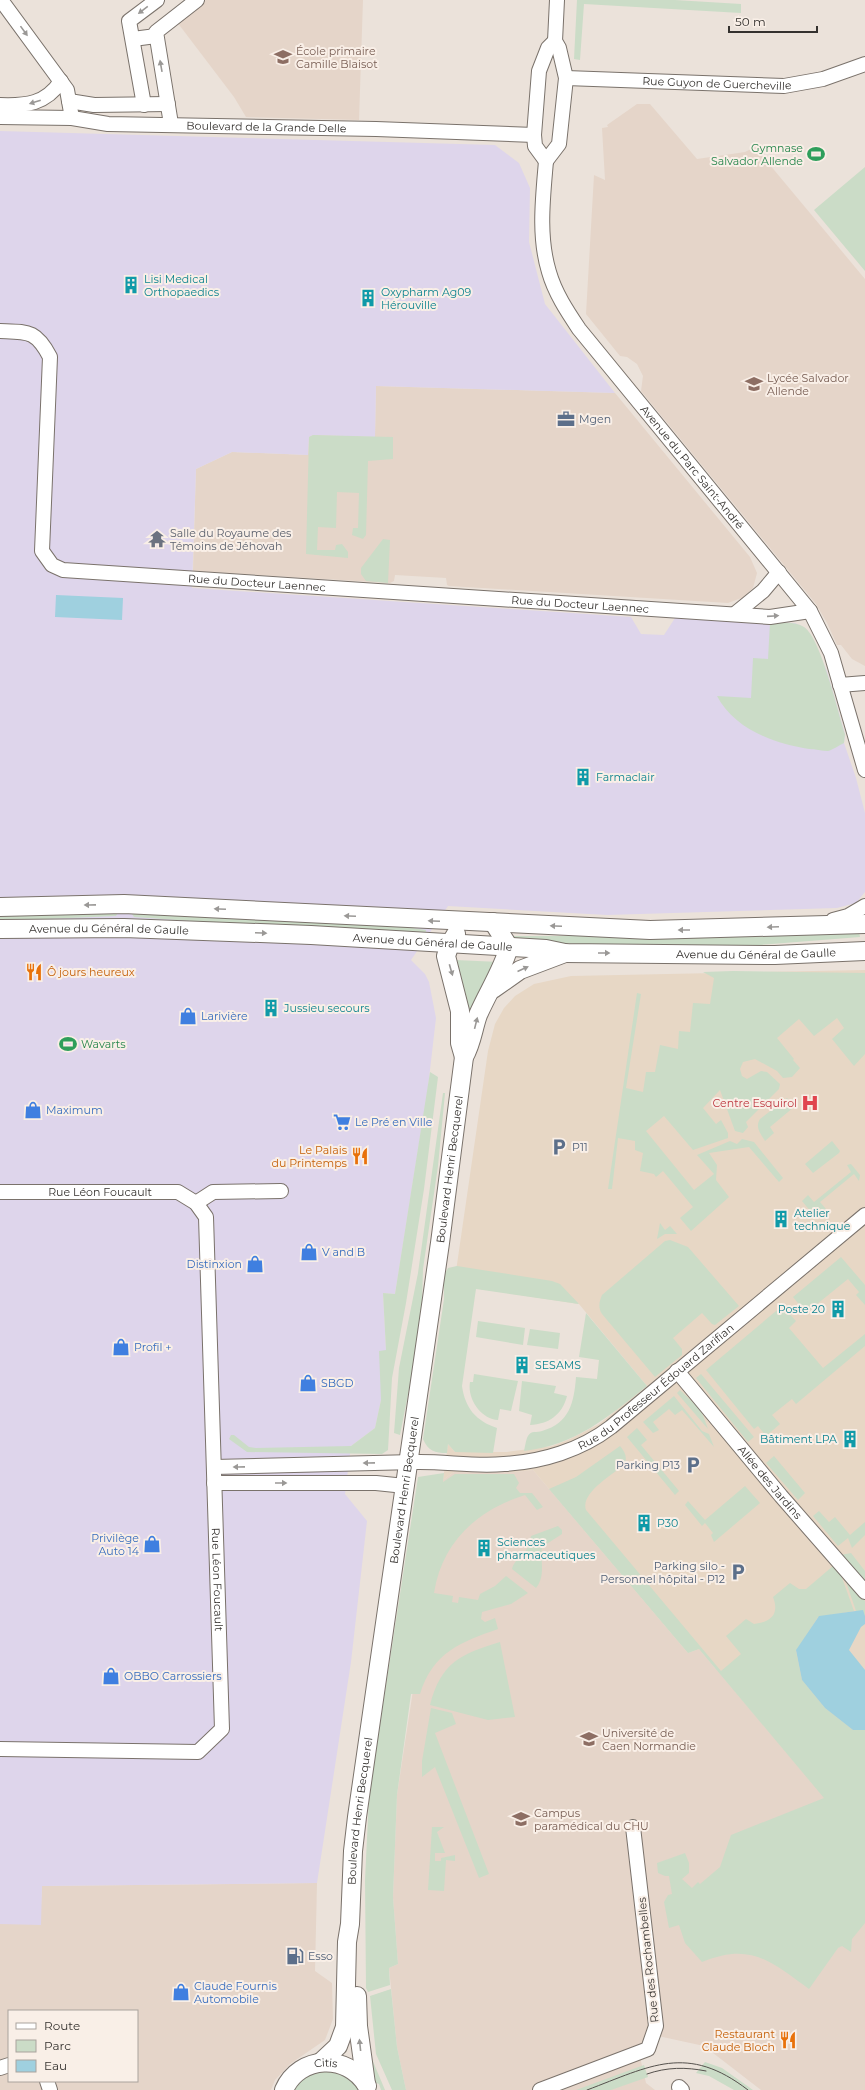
<svg xmlns="http://www.w3.org/2000/svg" width="865" height="2090" font-family="Montserrat,sans-serif">
	<style>
		.built { fill: #e5d5c9; fill-rule: evenodd }
		.industrial { fill: #ded5eb }
		.medical { fill: #e7d7c5 }
		.green { fill: #cbdcc7 }
		.water { fill: #9fd0df }
		.lines { fill: none; stroke-linecap: round; stroke-linejoin: round }
		.minor-casing { stroke: #7a726b; stroke-width: 16 }
		.major-casing { stroke: #7a726b; stroke-width: 20 }
		.minor { stroke: #fff; stroke-width: 14 }
		.major { stroke: #fff; stroke-width: 18 }
		.tram { stroke: #55514d; stroke-width: 1 }
		.oneway { fill: #9a9896 }
		.labels { text-anchor: middle; stroke-width: 4; stroke-linejoin: round; paint-order: stroke }
		.education-label { font-size: 11px; fill: #785e54; stroke: #f9efe7; text-anchor: start }
		.street-label { font-size: 11px; fill: #34312e; stroke: #f9efe7 }
		.leisure-label { font-size: 11px; fill: #27864d; stroke: #f9efe7; text-anchor: end }
		.culture-label { font-size: 11px; fill: #0d838f; stroke: #f9efe7; text-anchor: start }
		.service-label { font-size: 11px; fill: #4e5e75; stroke: #f9efe7; text-anchor: start }
		.worship-label { font-size: 11px; fill: #5b616d; stroke: #f9efe7; text-anchor: start }
		.food-label { font-size: 11px; fill: #c56008; stroke: #f9efe7; text-anchor: end }
		.shop-label { font-size: 11px; fill: #366cbe; stroke: #f9efe7; text-anchor: start }
		.health-label { font-size: 11px; fill: #be3a42; stroke: #f9efe7; text-anchor: end }
	</style>
	<rect width="100%" height="100%" fill="#ebe2da"/>
	<path class="built" d="M206 0H363L359 120 246 117 234 97 177 22Z
		M637 104H650L697 159 745 152 755 147 865 279V666L852 659 841 645H837L827 623 816 604 641 391 643 376 637 364 627 357 620 356 586 314 594 175 605 180 602 128 608 127 607 125Z
		M376 386 615 393 750 557 757 573 753 588 744 597 728 603 449 586 447 585 446 578 395 575 394 581 390 583 193 571 196 469 232 452 308 455 309 437 313 435 375 437Z
		M533 1470 688 1653 699 1649 825 1798 865 1786V2090H761L704 2046 658 2036 640 2057 646 2083 655 2090H406L397 2047 389 1968 398 1964 393 1897 397 1795 432 1566 443 1480 454 1472H515Z
		M317 1883 315 1971 332 1983 333 2019 325 2040 290 2064 275 2080 271 2090H0V1924H40L42 1886ZM9 2011H137V2081H9Z"/>
	<path class="industrial" d="M0 131 495 145 519 163 530 188 529 242 545 304 615 393 376 386 375 437 313 435 309 437 308 455 232 452 196 469 192 588 631 617 641 634 664 635 675 618 795 623 805 628 811 636 827 671 845 734 844 743 856 778 865 813V892L856 903 837 908 607 915 448 906 411 960 425 974 429 982 436 1018 428 1087 395 1294 383 1293 386 1350 381 1400 375 1428 351 1446 345 1494 367 1521 351 1662 317 1883 42 1886 41 1925 0 1924Z"/>
	<path class="medical" d="M865 970V1786L825 1798 699 1649 688 1653 533 1470 515 1472H454L443 1480 448 1444 455 1452H507L552 1446 570 1439 599 1424 647 1386 579 1304 454 1285 488 1051 495 1024 504 1008 515 996 534 984 571 976Z"/>
	<path class="green" d="M577 0H675L741 4V13L584 4 580 60 574 59Z
		M865 167V271L814 210Z
		M313 435 393 437V459L368 461 366 535 363 539 352 535 353 528H358L359 493 337 492 336 528 318 527 317 550H335L336 545 342 544 348 552V558L306 554 309 437Z
		M383 539 390 540 388 583 366 581 361 574V568Z
		M770 622C781 623 794 621 804 627 821 638 838 712 845 734L844 743C839 745 833 750 828 751 822 751 815 749 809 749 775 744 734 729 717 696L751 698 753 658 768 659Z
		M119 911 116 916 0 921V912Z
		M130 911 380 923 426 930 425 937 134 917Z
		M859 932 860 937 722 948 513 942 509 936H713Z
		M455 960 500 962 468 1017Z
		M733 971 865 973V1054L854 1066 832 1039 844 1028 837 1018 814 1036 799 1019 777 1038 794 1059 793 1060 800 1068 792 1077 783 1078 777 1071 755 1059 743 1062 740 1069 742 1076 747 1079 761 1071 767 1072 780 1084 779 1089 746 1122 748 1127 743 1133 735 1131 720 1090 703 1108 716 1124 721 1120 728 1133V1138L693 1150 664 1116 646 1131 694 1190 714 1174 697 1155 730 1141 737 1144 742 1139 754 1142 783 1178 779 1182 749 1147 709 1153 717 1165 716 1180 729 1197 691 1231 680 1218 693 1207 663 1171 656 1177 654 1174 640 1171 643 1153 635 1150V1141L618 1138 612 1189H608L637 993 641 994 626 1088 643 1092 646 1072H655L660 1045 678 1049 679 1031 690 1032 693 1003 710 1004 714 978 703 972Z
		M430 1072 438 1077 424 1189 406 1303 392 1378 388 1450 382 1454 247 1452 229 1439 231 1435H234L249 1447 256 1448 351 1446 375 1428 381 1400 379 1351 386 1350 383 1293 395 1294Z
		M443 1093H445L438 1166 423 1269 422 1302 414 1364 400 1435 394 1433 399 1368 418 1273Z
		M787 1098 794 1107 770 1127 774 1133 765 1141C760 1133 755 1127 760 1119Z
		M832 1141 840 1151 839 1153 813 1173 805 1164Z
		M851 1164 860 1175 859 1181 854 1174 820 1202 826 1209 816 1218 802 1201 808 1195 814 1202 851 1172 847 1165Z
		M660 1223 665 1230 670 1226 677 1234H665L657 1239Z
		M670 1240 688 1247 739 1306 715 1325 712 1324 702 1313 673 1338 682 1349V1355L655 1377 602 1314C598 1308 599 1302 602 1295L665 1241Z
		M841 1257 865 1285V1305L856 1295 859 1292 848 1279 806 1313 793 1297Z
		M457 1266 552 1281 560 1284 579 1304 476 1289 462 1386C465 1408 476 1421 497 1428L493 1453 455 1452 448 1444 447 1453C435 1453 428 1451 423 1439L444 1299V1275L448 1268Z
		M782 1306 796 1321 789 1328 823 1368 865 1334V1346L796 1404 792 1399 772 1415 780 1424 766 1436 758 1426 754 1429 706 1370Z
		M586 1313 647 1386C608 1417 576 1445 524 1451 525 1447 526 1439 528 1436 531 1430 537 1433 542 1431 570 1423 574 1402 576 1377L597 1379 599 1360 579 1357Z
		M478 1321 525 1328 523 1345 476 1337Z
		M530 1329 560 1333 558 1349 527 1345Z
		M474 1374 518 1381 511 1411 500 1409 498 1420C481 1419 467 1399 470 1382H473Z
		M701 1374 754 1437 748 1442 696 1378Z
		M522 1381 556 1386 554 1393 567 1396C562 1415 549 1424 530 1425L532 1415 519 1411Z
		M680 1390 701 1410 708 1429 677 1393Z
		M674 1396 702 1431 709 1434 714 1447 682 1410 675 1415 669 1409 653 1422 659 1430 653 1433 643 1422Z
		M637 1428 647 1440 641 1445 679 1491 675 1495 627 1437Z
		M620 1446C625 1452 628 1457 624 1465 612 1475 580 1493 586 1510L721 1671 741 1654 726 1636 746 1619 754 1624C770 1622 780 1615 773 1597L790 1583 799 1589H806L833 1566 841 1575 854 1611 818 1617 796 1651 802 1680 825 1708 853 1730H865V1923L852 1939 851 1952 842 1946 838 1948 809 1989C770 1961 751 1942 702 1962L685 1943 679 1925 669 1928 664 1902 668 1895 672 1894 669 1876H665L658 1873 657 1863 685 1853 689 1863V1873L682 1879 692 1888 698 1882 700 1884 720 1867 731 1835 824 1798 699 1649 688 1653 549 1489 576 1477Z
		M774 1456 805 1493 798 1500 766 1463Z
		M444 1473 443 1482 455 1474H514L519 1483 516 1488 520 1493H532L543 1507 537 1510 525 1495C477 1510 442 1542 434 1593L453 1596 452 1602 458 1603 459 1597 478 1600 480 1594 495 1586 506 1576 528 1593 511 1604 482 1612 481 1619 485 1622 495 1618 498 1629C461 1642 433 1652 420 1694H411L397 1795 393 1897 398 1964 389 1968 390 1985 368 1992 366 1988 365 1880 369 1796 418 1477Z
		M745 1486 760 1503 714 1542 711 1535 713 1533 705 1523 702 1526 685 1505 688 1501 705 1520Z
		M819 1511 829 1522 835 1517 850 1535 865 1522V1535L852 1548 848 1538 838 1546 813 1516Z
		M558 1526 562 1530V1534L542 1547C540 1561 546 1575 536 1588L512 1569C516 1555 528 1557 531 1536Z
		M851 1553 865 1571V1584L841 1555Z
		M844 1576 865 1601V1616L863 1611H856Z
		M500 1642 515 1717 488 1720 430 1705C441 1663 460 1654 500 1642Z
		M431 1708 452 1713 456 1724 435 1733 489 1874 479 1878 435 1767 422 1777V1761Z
		M432 1827H444L437 1832 445 1853H435V1861H441V1858L455 1855V1861L446 1860 444 1891 428 1890Z
		M391 1989 397 2047 406 2090H392L376 2054 370 1996Z
		M369 2052 385 2090H381L379 2084 374 2082Z
		M705 2062 722 2068 753 2090H734L709 2076 696 2073Z
		M644 2065 648 2077 611 2090H576Z
		M331 2070 348 2077 360 2090H291L308 2072Z"/>
	<path class="water" d="M56 595 123 598 122 620 55 617Z
		M863 1610 865 1616V1624L861 1627 849 1650 865 1670V1730H853L825 1708 802 1680 796 1650 819 1616Z"/>
	<g class="lines">
		<g class="minor-casing">
			<g id="minor">
				<path d="M1 0 67 90 72 118"/>
				<path d="M133 39 156 36"/>
				<path id="s1" d="M566 78 784 86 823 79 865 64"/>
				<path d="M69 101 94 105 168 104"/>
				<path d="M0 105C26 106 46 104 61 81"/>
				<path d="M144 105 129 21 157 0"/>
				<path id="s2" d="M0 117 72 118 108 124 376 129 534 135"/>
				<path d="M171 124 156 32 197 0"/>
				<path id="s3" d="M546 161C543 197 538 236 549 272 555 293 567 311 579 329L810 611 831 653 865 770"/>
				<path d="M546 161 559 144 566 78 559 48 555 41 557 0"/>
				<path d="M546 161 535 146 534 135 539 71 548 48 555 41"/>
				<path id="s4" d="M0 331C28 332 36 330 50 357L42 551 52 565 63 570 770 617 810 611"/>
				<path d="M736 613 763 591 779 572"/>
				<path d="M840 685 865 683"/>
				<path d="M833 920 848 916 865 906"/>
				<path id="s5" d="M0 1192H178L196 1203 206 1217 222 1729 198 1752 0 1749"/>
				<path d="M196 1203 213 1192 281 1191"/>
				<path id="s6" d="M677 1371 781 1496 865 1592"/>
				<path id="s7" d="M214 1467C280 1465 347 1464 414 1462 444 1461 474 1467 504 1464 542 1462 581 1450 611 1427L865 1215"/>
				<path d="M214 1483H376L405 1486"/>
				<path d="M0 2068 9 2065"/>
				<path d="M47 2081 50 2090"/>
				<path d="M679 2087 682 2090"/>
				<path d="M540 2090 648 2049 656 2026 633 1827"/>
			</g>
		</g>
		<g class="major-casing">
			<g id="major">
				<path d="M0 907 124 904 650 930 865 924"/>
				<path id="s8" d="M0 929 124 928 311 935 546 949 565 953 775 955 865 951"/>
				<path d="M456 934 450 944 446 956 460 1011V1043L464 1057"/>
				<path d="M493 989 520 970 565 953"/>
				<path d="M357 1996 358 2026 366 2084"/>
				<path id="s9" d="M322 2061 338 2046 345 2027 347 1942 350 1924 353 1851 357 1817 440 1243 464 1057C472 1043 473 1029 478 1015 488 992 502 971 509 947L493 922"/>
				<path id="s10" d="M284 2090C299 2055 348 2053 367 2086"/>
			</g>
		</g>
		<use href="#minor" class="minor"/>
		<use href="#major" class="major"/>
		<path class="tram" d="M647 2074C667 2067 686 2067 706 2071
			M587 2090C651 2066 687 2043 748 2090"/>
	</g>
	<defs><path id="oneway-solid" d="M-6-.8H1V-3.2L6.5 0L1 3.2V.8H-6Z"/></defs>
	<g class="oneway">
		<use href="#oneway-solid" transform="translate(143 10) rotate(143)"/>
		<use href="#oneway-solid" transform="translate(24 31) rotate(54)"/>
		<use href="#oneway-solid" transform="translate(161 66) rotate(-100)"/>
		<use href="#oneway-solid" transform="translate(35 102) rotate(163)"/>
		<use href="#oneway-solid" transform="translate(773 616) rotate(-4)"/>
		<use href="#oneway-solid" transform="translate(90 905) rotate(179)"/>
		<use href="#oneway-solid" transform="translate(220 909) rotate(-177)"/>
		<use href="#oneway-solid" transform="translate(350 916) rotate(-177)"/>
		<use href="#oneway-solid" transform="translate(434 921) rotate(-178)"/>
		<use href="#oneway-solid" transform="translate(556 926) rotate(-178)"/>
		<use href="#oneway-solid" transform="translate(773 927) rotate(178)"/>
		<use href="#oneway-solid" transform="translate(684 930) rotate(180)"/>
		<use href="#oneway-solid" transform="translate(261 933) rotate(2)"/>
		<use href="#oneway-solid" transform="translate(604 953)"/>
		<use href="#oneway-solid" transform="translate(523 969) rotate(-24)"/>
		<use href="#oneway-solid" transform="translate(451 970) rotate(74)"/>
		<use href="#oneway-solid" transform="translate(476 1023) rotate(-76)"/>
		<use href="#oneway-solid" transform="translate(369 1463) rotate(179)"/>
		<use href="#oneway-solid" transform="translate(239 1467) rotate(179)"/>
		<use href="#oneway-solid" transform="translate(281 1483)"/>
		<use href="#oneway-solid" transform="translate(360 2045) rotate(-96)"/>
	</g>
	<defs>
		<g id="school-bare" transform="scale(1.38)"><path d="M0-5L7-2L0 1L-7-2ZM-4 1L0 2.5L4 1V4Q0 6-4 4Z" fill="#8d6e63" stroke="#f9efe7" stroke-width="2.5" paint-order="stroke"/></g>
		<g id="stadium-bare" transform="scale(1.38)"><path d="M0-5a6.5 5 0 1 0 0 10a6.5 5 0 1 0 0-10ZM-3.5-1.8h7v3.6h-7Z" fill="#2e9e5b" stroke="#f9efe7" stroke-width="2.5" paint-order="stroke"/></g>
		<g id="building-bare" transform="scale(1.38)"><path d="M-4-6H4V6H1V3H-1V6H-4ZM-2.5-4.3h1.7v1.8h-1.7ZM.8-4.3h1.7v1.8H.8ZM-2.5-1h1.7V.8h-1.7ZM.8-1h1.7V.8H.8Z" fill="#0f9aa8" stroke="#f9efe7" stroke-width="2.5" paint-order="stroke"/></g>
		<g id="office-bare" transform="scale(1.38)"><path d="M-6-3h4V-5.5h4V-3h4V5H-6ZM-1-4.5V-3h2v-1.5ZM-6 0V1H6V0Z" fill="#5c6f8a" stroke="#f9efe7" stroke-width="2.5" paint-order="stroke"/></g>
		<g id="temple-bare" transform="scale(1.38)"><path d="M0-6L5-2H3V0L6.5 2.5H4V6H1.5V3h-3V6H-4V2.5H-6.5L-3 0V-2H-5Z" fill="#6b7280" stroke="#f9efe7" stroke-width="2.5" paint-order="stroke"/></g>
		<g id="restaurant-bare" transform="scale(1.38)"><path d="M-5-6h1v4h1v-4h1v4h1v-4h1v5L-1.5 .5V6h-2V.5L-5-1ZM5-6V6H3V1.5H1.5Q1.5-4 5-6Z" fill="#e8710a" stroke="#f9efe7" stroke-width="2.5" paint-order="stroke"/></g>
		<g id="shop-bare" transform="scale(1.38)"><path d="M-5-2.5h2.3a2.7 3.5 0 0 1 5.4 0H5L5.5 6h-11ZM-1.5-2.5h3a1.5 2.3 0 0 0-3 0Z" fill="#3f7fe0" stroke="#f9efe7" stroke-width="2.5" paint-order="stroke"/></g>
		<g id="hospital-bare" transform="scale(1.38)"><path d="M-5-5h3v3.5h4V-5h3V5h-3V1.5h-4V5h-3Z" fill="#e0444e" stroke="#f9efe7" stroke-width="2.5" paint-order="stroke"/></g>
		<g id="supermarket-bare" transform="scale(1.38)"><path d="M-6-5.5h2.5l.6 2H6L4.5 2H-2.5L-4.4-4H-6ZM-1.5 3.2a1.3 1.3 0 1 0 .1 0ZM3 3.2a1.3 1.3 0 1 0 .1 0Z" fill="#3f7fe0" stroke="#f9efe7" stroke-width="2.5" paint-order="stroke"/></g>
		<g id="parking-bare" transform="scale(1.38)"><path d="M-3.5-5.5H1a3.5 3.5 0 0 1 0 7H-1V5.5H-3.5ZM-1-3.4V-.6H.8a1.4 1.4 0 0 0 0-2.8Z" fill="#5c6f8a" stroke="#f9efe7" stroke-width="2.5" paint-order="stroke"/></g>
		<g id="university-bare" transform="scale(1.38)"><path d="M0-5L7-2L0 1L-7-2ZM-4 1L0 2.5L4 1V4Q0 6-4 4Z" fill="#8d6e63" stroke="#f9efe7" stroke-width="2.5" paint-order="stroke"/></g>
		<g id="fuel-bare" transform="scale(1.38)"><path d="M-5.5-6h7V0h2V4h1.3V-2.5L3-4.5l.8-.8L6-3V5H2.5V1h-1V6h-7ZM-4.2-4.7v3.2H.2V-4.7Z" fill="#5c6f8a" stroke="#f9efe7" stroke-width="2.5" paint-order="stroke"/></g>
	</defs>
	<g fill-rule="evenodd">
		<use href="#school-bare" x="283" y="57"/>
		<use href="#stadium-bare" x="816" y="154"/>
		<use href="#building-bare" x="131" y="285"/>
		<use href="#building-bare" x="368" y="298"/>
		<use href="#school-bare" x="754" y="384"/>
		<use href="#office-bare" x="566" y="419"/>
		<use href="#temple-bare" x="157" y="539"/>
		<use href="#building-bare" x="583" y="777"/>
		<use href="#restaurant-bare" x="34" y="972"/>
		<use href="#building-bare" x="271" y="1008"/>
		<use href="#shop-bare" x="188" y="1016"/>
		<use href="#stadium-bare" x="68" y="1044"/>
		<use href="#hospital-bare" x="810" y="1103"/>
		<use href="#shop-bare" x="33" y="1110"/>
		<use href="#supermarket-bare" x="342" y="1122"/>
		<use href="#parking-bare" x="559" y="1147"/>
		<use href="#restaurant-bare" x="360" y="1156"/>
		<use href="#building-bare" x="781" y="1219"/>
		<use href="#shop-bare" x="309" y="1252"/>
		<use href="#shop-bare" x="255" y="1264"/>
		<use href="#building-bare" x="838" y="1309"/>
		<use href="#shop-bare" x="121" y="1347"/>
		<use href="#building-bare" x="522" y="1365"/>
		<use href="#shop-bare" x="308" y="1383"/>
		<use href="#building-bare" x="850" y="1439"/>
		<use href="#parking-bare" x="693" y="1465"/>
		<use href="#building-bare" x="644" y="1523"/>
		<use href="#shop-bare" x="152" y="1544"/>
		<use href="#building-bare" x="484" y="1548"/>
		<use href="#parking-bare" x="738" y="1572"/>
		<use href="#shop-bare" x="111" y="1676"/>
		<use href="#university-bare" x="589" y="1739"/>
		<use href="#university-bare" x="521" y="1819"/>
		<use href="#fuel-bare" x="295" y="1956"/>
		<use href="#shop-bare" x="181" y="1992"/>
		<use href="#restaurant-bare" x="788" y="2040"/>
	</g>
	<g class="labels">
		<g class="education-label">
			<text x="296" y="55">École primaire<tspan x="296" dy="13">Camille Blaisot</tspan></text>
			<text x="767" y="382">Lycée Salvador<tspan x="767" dy="13">Allende</tspan></text>
			<text x="602" y="1737">Université de<tspan x="602" dy="13">Caen Normandie</tspan></text>
			<text x="534" y="1817">Campus<tspan x="534" dy="13">paramédical du CHU</tspan></text>
		</g>
		<g class="street-label">
			<text dy="4" stroke="none"><textPath href="#s1" startOffset="151">Rue Guyon de Guercheville</textPath></text>
			<text dy="4" stroke="none"><textPath href="#s2" startOffset="267">Boulevard de la Grande Delle</textPath></text>
			<text dy="4" stroke="none"><textPath href="#s3" startOffset="355">Avenue du Parc Saint-André</textPath></text>
			<text dy="4" stroke="none"><textPath href="#s4" startOffset="479">Rue du Docteur Laennec</textPath></text>
			<text dy="4" stroke="none"><textPath href="#s4" startOffset="803">Rue du Docteur Laennec</textPath></text>
			<text dy="4" stroke="none"><textPath href="#s8" startOffset="109">Avenue du Général de Gaulle</textPath></text>
			<text dy="4" stroke="none"><textPath href="#s8" startOffset="433">Avenue du Général de Gaulle</textPath></text>
			<text dy="4" stroke="none"><textPath href="#s8" startOffset="757">Avenue du Général de Gaulle</textPath></text>
			<text dy="4" stroke="none"><textPath href="#s9" startOffset="907">Boulevard Henri Becquerel</textPath></text>
			<text dy="4" stroke="none"><textPath href="#s5" startOffset="100">Rue Léon Foucault</textPath></text>
			<text dy="4" stroke="none"><textPath href="#s7" startOffset="465">Rue du Professeur Édouard Zarifian</textPath></text>
			<text dy="4" stroke="none"><textPath href="#s6" startOffset="145">Allée des Jardins</textPath></text>
			<text dy="4" stroke="none"><textPath href="#s9" startOffset="583">Boulevard Henri Becquerel</textPath></text>
			<text dy="4" stroke="none"><textPath href="#s5" startOffset="579">Rue Léon Foucault</textPath></text>
			<text dy="4" stroke="none"><textPath href="#s9" startOffset="259">Boulevard Henri Becquerel</textPath></text>
			<text transform="translate(648 1960) rotate(-96)" y="4">Rue des Rochambelles</text>
			<text dy="4" stroke="none"><textPath href="#s10" startOffset="53">Citis</textPath></text>
		</g>
		<g class="leisure-label">
			<text x="803" y="152">Gymnase<tspan x="803" dy="13">Salvador Allende</tspan></text>
			<text x="81" y="1048" text-anchor="start">Wavarts</text>
		</g>
		<g class="culture-label">
			<text x="144" y="283">Lisi Medical<tspan x="144" dy="13">Orthopaedics</tspan></text>
			<text x="381" y="296">Oxypharm Ag09<tspan x="381" dy="13">Hérouville</tspan></text>
			<text x="596" y="781">Farmaclair</text>
			<text x="284" y="1012">Jussieu secours</text>
			<text x="794" y="1217">Atelier<tspan x="794" dy="13">technique</tspan></text>
			<text x="825" y="1313" text-anchor="end">Poste 20</text>
			<text x="535" y="1369">SESAMS</text>
			<text x="837" y="1443" text-anchor="end">Bâtiment LPA</text>
			<text x="657" y="1527">P30</text>
			<text x="497" y="1546">Sciences<tspan x="497" dy="13">pharmaceutiques</tspan></text>
		</g>
		<g class="service-label">
			<text x="579" y="423">Mgen</text>
			<text x="572" y="1151">P11</text>
			<text x="680" y="1469" text-anchor="end">Parking P13</text>
			<text x="725" y="1570" text-anchor="end">Parking silo -<tspan x="725" dy="13">Personnel hôpital - P12</tspan></text>
			<text x="308" y="1960">Esso</text>
		</g>
		<g class="worship-label">
			<text x="170" y="537">Salle du Royaume des<tspan x="170" dy="13">Témoins de Jéhovah</tspan></text>
		</g>
		<g class="food-label">
			<text x="47" y="976" text-anchor="start">Ô jours heureux</text>
			<text x="347" y="1154">Le Palais<tspan x="347" dy="13">du Printemps</tspan></text>
			<text x="775" y="2038">Restaurant<tspan x="775" dy="13">Claude Bloch</tspan></text>
		</g>
		<g class="shop-label">
			<text x="201" y="1020">Larivière</text>
			<text x="46" y="1114">Maximum</text>
			<text x="355" y="1126">Le Pré en Ville</text>
			<text x="322" y="1256">V and B</text>
			<text x="242" y="1268" text-anchor="end">Distinxion</text>
			<text x="134" y="1351">Profil +</text>
			<text x="321" y="1387">SBGD</text>
			<text x="139" y="1542" text-anchor="end">Privilège<tspan x="139" dy="13">Auto 14</tspan></text>
			<text x="124" y="1680">OBBO Carrossiers</text>
			<text x="194" y="1990">Claude Fournis<tspan x="194" dy="13">Automobile</tspan></text>
		</g>
		<g class="health-label">
			<text x="797" y="1107">Centre Esquirol</text>
		</g>
	</g>
	<rect x="8" y="2010" width="130" height="72" fill="#f9efe7" stroke="#aaa39d"/>
	<rect x="16" y="2023" width="20" height="6" fill="#ffffff" stroke="#aaa39d"/>
	<text x="44" y="2030" font-size="12" fill="#34312e">Route</text>
	<rect x="16" y="2040" width="20" height="12" fill="#cbdcc7" stroke="#aaa39d"/>
	<text x="44" y="2050" font-size="12" fill="#34312e">Parc</text>
	<rect x="16" y="2060" width="20" height="12" fill="#9fd0df" stroke="#aaa39d"/>
	<text x="44" y="2070" font-size="12" fill="#34312e">Eau</text>
	<path d="M729 26v6h88v-6" fill="none" stroke="#34312e" stroke-width="2"/>
	<text x="735" y="26" font-size="12" fill="#34312e" stroke="#f9efe7" stroke-width="3" paint-order="stroke">50 m</text>
</svg>
